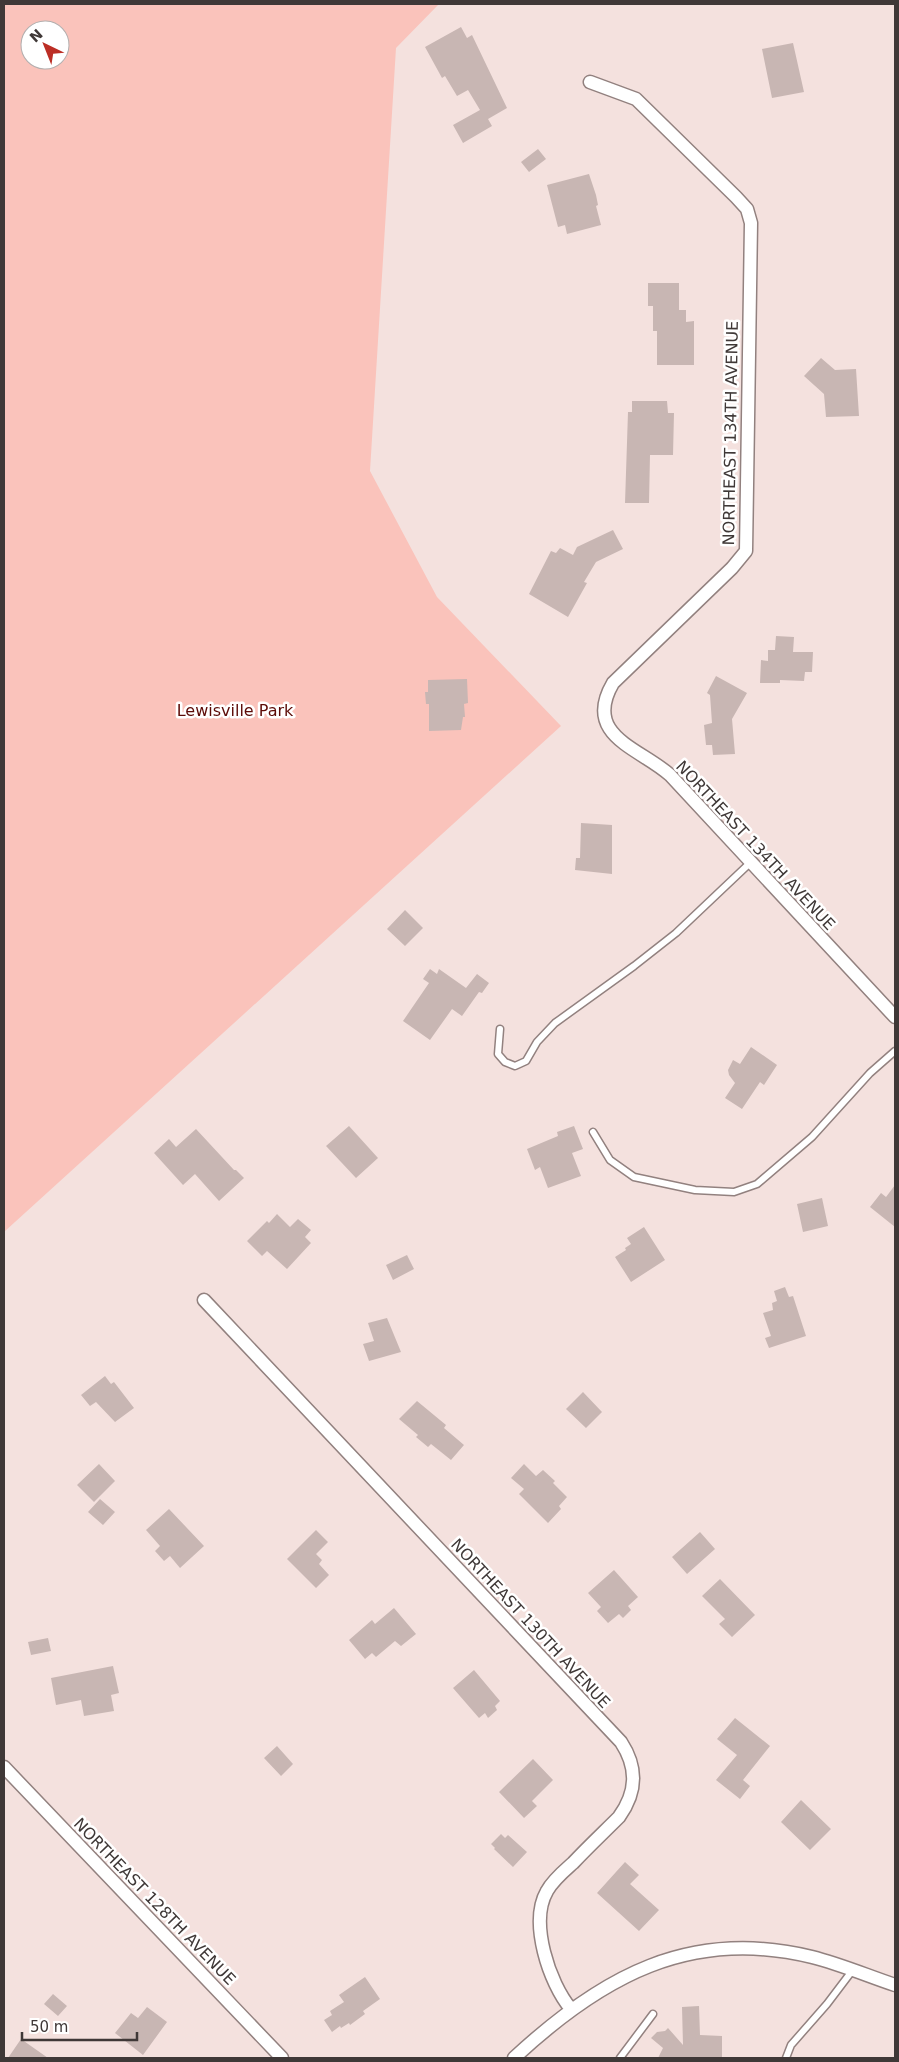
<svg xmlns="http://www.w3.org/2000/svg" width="899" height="2062" font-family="'DejaVu Sans',sans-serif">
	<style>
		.green { fill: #fac3bb; fill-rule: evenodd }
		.building { fill: #c8b6b3 }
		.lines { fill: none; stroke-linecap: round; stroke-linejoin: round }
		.service-casing { stroke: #92817f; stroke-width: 9 }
		.minor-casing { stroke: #92817f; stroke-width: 15 }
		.service { stroke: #fff; stroke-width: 6 }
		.minor { stroke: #fff; stroke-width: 12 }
		.labels { text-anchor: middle; stroke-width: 5; stroke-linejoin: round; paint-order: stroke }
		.street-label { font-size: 16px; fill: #3f3837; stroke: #fff }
		.park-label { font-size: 16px; fill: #5c0b07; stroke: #fff }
	</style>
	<rect width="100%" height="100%" fill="#f4e1de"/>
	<path class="green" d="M4 4H439L396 48 370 471 437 597 561 726 4 1232ZM30 30H60V60H30Z"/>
	<path class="building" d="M461 27 467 38 472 35 507 108 488 119 492 126 463 143 453 125 480 110 468 90 457 96 445 76 442 78 425 47Z
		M793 43 804 92 772 98 762 49Z
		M538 149 546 159 529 172 521 162Z
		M589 174 596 195 598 205 596 206 601 225 567 234 565 225 558 227 547 185Z
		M648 283H679V310H686V322L694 321V365H657V331H653V306H648Z
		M821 358 835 370 856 369 859 416 826 417 824 394 804 376Z
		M632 401H667L668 413H674L673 455H650L649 503H625L628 412H632Z
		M613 530 623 549 596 562 584 582 587 583 568 617 529 594 551 551 556 553 560 548 573 555 577 547Z
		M776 636 794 637 793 652H813L812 672H805L804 681 780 680V683H760L761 660 768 661V650H775Z
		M716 676 747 693 732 719 735 754 713 755 712 745H706L704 725 712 723 710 695 707 693Z
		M467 679 468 703 464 704 465 717H463L461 730 429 731V704H426L425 692H428V680Z
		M581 823 612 825V874L575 870 576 858H580Z
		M405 910 423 928 405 946 387 929Z
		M430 969 437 974 439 969 466 988 477 974 489 983 482 993 479 992 462 1016 452 1009 430 1040 403 1021 429 983 423 979Z
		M751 1047 777 1065 764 1085 760 1082 742 1109 725 1098 735 1083 729 1075 728 1070 733 1060 740 1064Z
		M349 1126 378 1158 356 1178 326 1146Z
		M574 1126 583 1149 572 1153 581 1176 548 1188 540 1167 535 1170 527 1149 558 1136 557 1132Z
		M196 1129 234 1170H236L244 1178 219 1201 195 1174 183 1185 154 1153 169 1139 176 1147Z
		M895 1185V1227L870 1207 881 1193 886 1197Z
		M822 1198 828 1226 803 1232 797 1204Z
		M277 1214 290 1227 298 1219 311 1230 305 1237 311 1243 287 1269 267 1251 262 1256 247 1241 267 1221 269 1223Z
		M644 1227 665 1260 631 1282 615 1257 626 1250 625 1248 631 1244 627 1238Z
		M407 1255 414 1269 393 1280 386 1265Z
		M785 1287 789 1297 793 1296 806 1336 769 1348 765 1338 771 1336 763 1313 773 1310 772 1303 777 1301 774 1291Z
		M387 1318 401 1352 369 1361 363 1344 374 1341 368 1323Z
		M105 1376 111 1384 114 1382 134 1408 115 1422 96 1402 90 1406 81 1395Z
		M583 1392 602 1412 586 1428 566 1409Z
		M417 1401 446 1425 444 1428 464 1445 451 1460 431 1444 428 1447 416 1437 418 1435 399 1419Z
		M99 1464 115 1481 94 1502 77 1485Z
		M524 1464 536 1476 543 1470 555 1481 553 1483 567 1497 559 1506 561 1509 548 1523 519 1494 524 1489 511 1478Z
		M100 1499 115 1512 103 1525 88 1512Z
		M169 1509 204 1546 180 1568 170 1556 164 1561 155 1551 160 1546 146 1530Z
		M316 1530 328 1542 316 1554 322 1560 319 1564 329 1575 316 1588 287 1559Z
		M700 1532 715 1549 687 1574 672 1557Z
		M614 1570 638 1597 628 1606 631 1610 623 1618 619 1614 608 1623 597 1611 601 1607 588 1593Z
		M720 1579 755 1615 732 1637 719 1624 725 1619 702 1596Z
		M394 1608 416 1634 401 1646 395 1641 376 1657 372 1653 365 1659 349 1640 372 1620 375 1624Z
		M48 1638 51 1651 31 1655 28 1642Z
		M113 1666 119 1693 111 1695 114 1711 84 1716 81 1700 56 1705 51 1678Z
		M474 1670 500 1701 495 1706 497 1710 488 1718 485 1713 479 1718 453 1688Z
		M735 1718 770 1746 743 1780 750 1786 740 1799 716 1780 737 1755 717 1739Z
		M277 1746 293 1764 281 1776 264 1758Z
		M533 1759 553 1780 532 1801 537 1806 524 1818 499 1792Z
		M801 1800 831 1829 810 1850 781 1822Z
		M501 1834 505 1838 508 1835 527 1852 513 1867 494 1849 495 1848 491 1844Z
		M625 1862 639 1875 630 1884 659 1910 639 1931 597 1893Z
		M365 1977 380 1999 363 2011 365 2014 350 2025 349 2023 341 2028 340 2026 332 2032 324 2020 332 2015 330 2011 344 2002 339 1995Z
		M53 1994 67 2006 58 2016 44 2004Z
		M699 2006 700 2035 722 2036V2058H658L663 2048 651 2038 657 2032 665 2031 668 2028 683 2045 682 2007Z
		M147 2007 167 2022 143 2055 115 2033 131 2013 138 2018Z
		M21 2039 48 2058H8Z"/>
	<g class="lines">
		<g class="service-casing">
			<path id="service" d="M500 1029 498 1054 505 1062 515 1066 526 1061 537 1042 555 1023 634 966 676 933 751 862
				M593 1132 610 1160 634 1177 695 1190 734 1192 757 1184 812 1137 870 1073 895 1051
				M620 2058 653 2014
				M786 2058 791 2045 827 2004 852 1971"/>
		</g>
		<g class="minor-casing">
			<path id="minor" d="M590 82 636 99 736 197 747 209 751 223 746 551 732 568 613 683C582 736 640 748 670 775L895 1017
				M204 1300 621 1742C638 1768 637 1792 619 1817 604 1832 588 1847 573 1863 564 1871 553 1880 547 1891 529 1922 549 1983 571 2009
				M4 1767 282 2058
				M514 2058C601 1977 690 1927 812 1957 840 1964 868 1976 895 1985"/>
		</g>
		<use href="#service" class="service"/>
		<use href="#minor" class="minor"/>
	</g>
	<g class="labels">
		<g class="street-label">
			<text transform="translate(730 433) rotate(-89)" y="6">NORTHEAST 134TH AVENUE</text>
			<text transform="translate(756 845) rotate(47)" y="6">NORTHEAST 134TH AVENUE</text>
			<text transform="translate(531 1623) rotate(47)" y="6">NORTHEAST 130TH AVENUE</text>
			<text transform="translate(155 1901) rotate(46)" y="6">NORTHEAST 128TH AVENUE</text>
		</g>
		<g class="park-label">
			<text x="235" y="716">Lewisville Park</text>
		</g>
	</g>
	<rect width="899" height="2062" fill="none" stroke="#3f3837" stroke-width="10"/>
	<g transform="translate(45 45) rotate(317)"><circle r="24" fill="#ffffff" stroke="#b2afaf"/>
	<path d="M0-4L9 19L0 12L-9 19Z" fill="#bc2e25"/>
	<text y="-8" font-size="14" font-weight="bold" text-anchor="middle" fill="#3f3837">N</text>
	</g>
	<path d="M22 2032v8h115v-8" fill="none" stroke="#3f3837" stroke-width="2.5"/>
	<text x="30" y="2032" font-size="15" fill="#3f3837" stroke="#ffffff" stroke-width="4" paint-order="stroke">50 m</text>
</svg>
